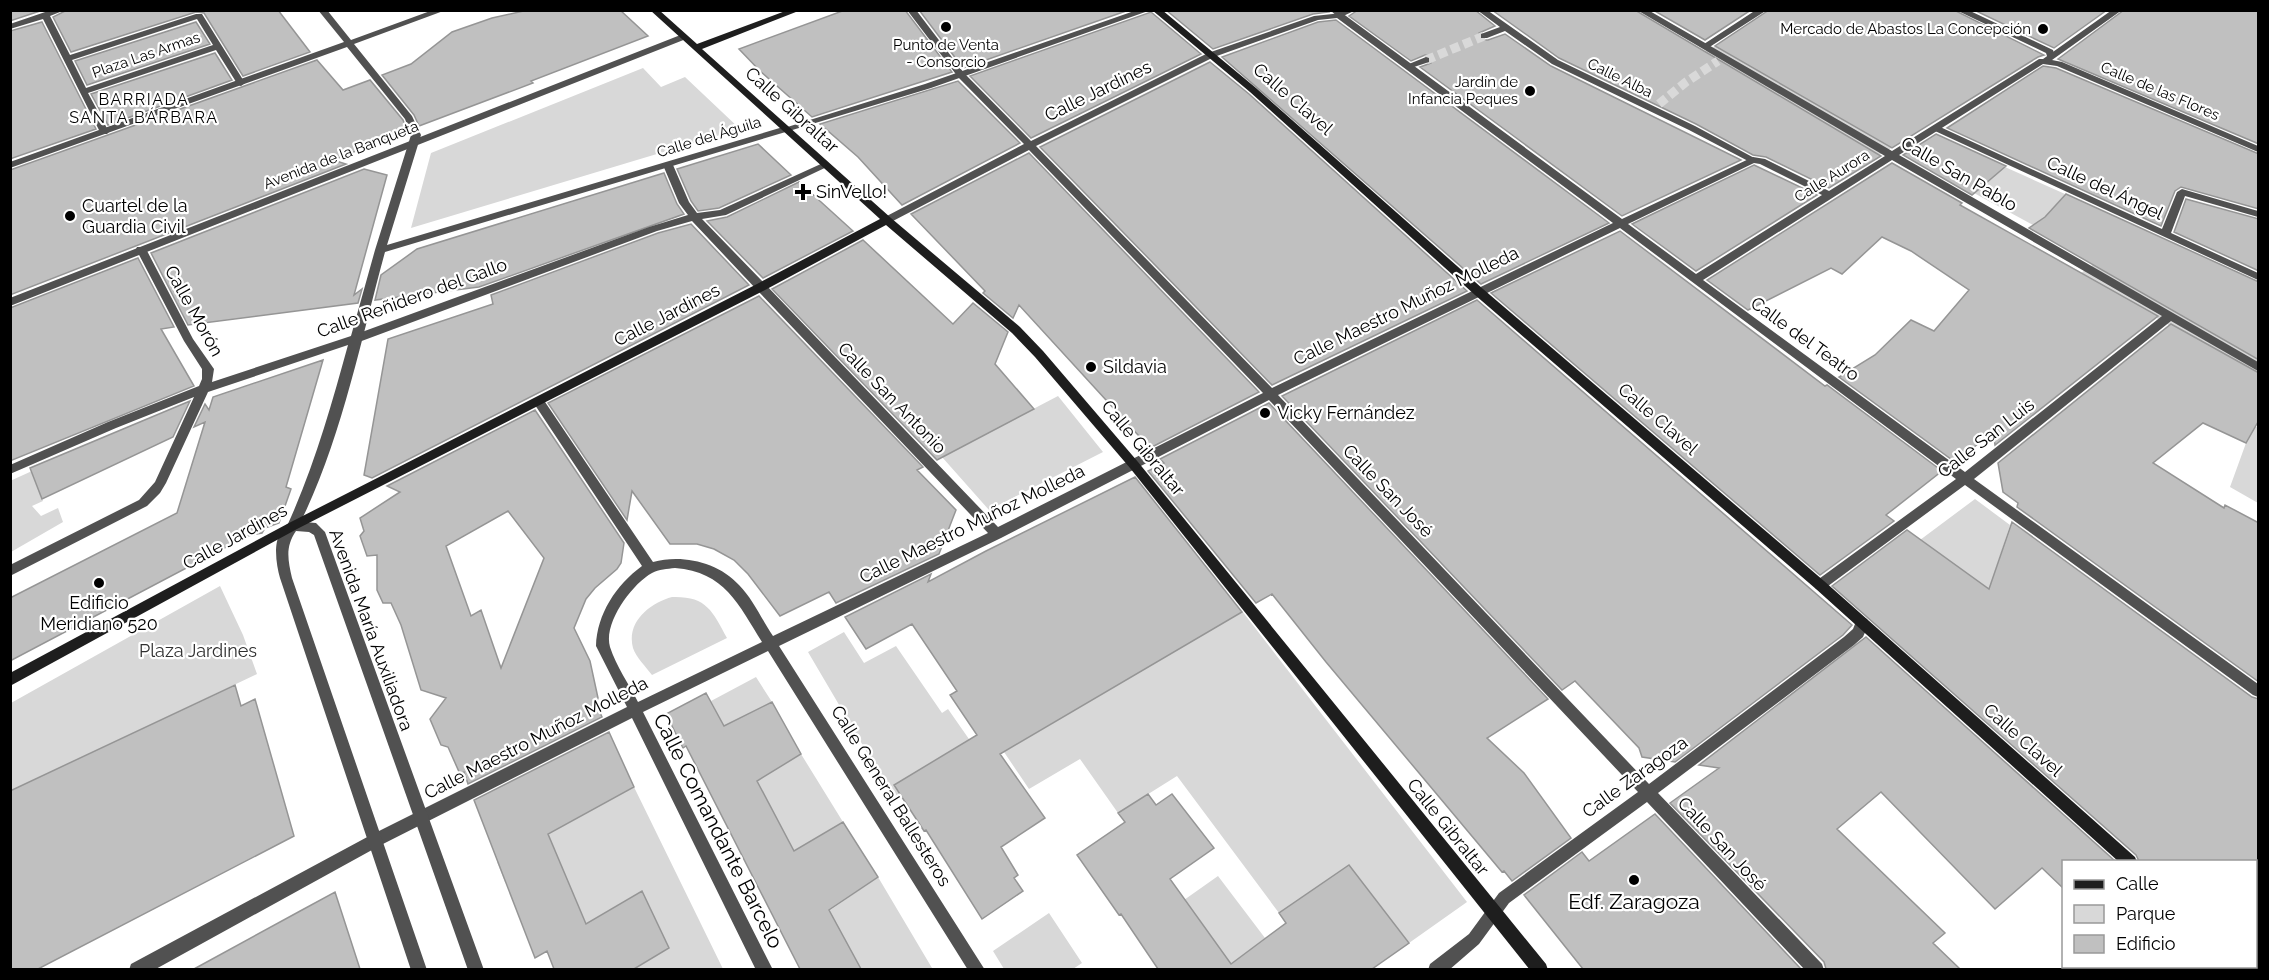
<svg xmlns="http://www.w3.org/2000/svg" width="2269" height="980" font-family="Raleway,sans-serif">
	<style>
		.green { fill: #d8d8d8 }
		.building { fill: #c0c0c0; stroke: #959595; stroke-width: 1.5; fill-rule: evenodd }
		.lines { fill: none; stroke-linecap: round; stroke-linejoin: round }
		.pedestrian-tunnel { stroke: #d9d9d9; stroke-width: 9; stroke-dasharray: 9 4.5; stroke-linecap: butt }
		.pedestrian { fill: #515151; fill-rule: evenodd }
		.minor { fill: #515151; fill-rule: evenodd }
		.tertiary { fill: #515151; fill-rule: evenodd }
		.secondary { fill: #1e1e1e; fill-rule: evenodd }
		.poi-dot { fill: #000; stroke: #fff; stroke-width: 2 }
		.labels { text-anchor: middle; stroke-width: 4.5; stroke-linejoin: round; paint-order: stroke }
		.far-poi-label { font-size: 15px; fill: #000; stroke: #fff; text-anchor: end }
		.far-street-label { font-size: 15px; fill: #000; stroke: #fff }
		.far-neighbourhood-label { font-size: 16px; letter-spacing: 1.5px; fill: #000; stroke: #fff }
		.street-label { font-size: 18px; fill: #000; stroke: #fff }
		.poi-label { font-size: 18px; fill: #000; stroke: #fff; text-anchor: start }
		.park-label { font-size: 18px; fill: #2f2f2f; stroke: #fff }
		.near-street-label { font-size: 21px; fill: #000; stroke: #fff }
		.near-poi-label { font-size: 21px; fill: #000; stroke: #fff }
	</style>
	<rect width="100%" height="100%" fill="#fff"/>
	<path class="green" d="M1723 42 1904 141 1870 160 1701 54Z
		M643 68 661 87 685 77 740 129 411 228 431 153Z
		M2005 167 2065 194 2050 211 2060 216 2043 219 2033 225 1974 193Z
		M2094 264 2258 349V378L2081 273Z
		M1058 396 1103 452 989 510 942 457Z
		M2255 426 2258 428V503L2230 487 2246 443Z
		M32 471 43 501 32 506 41 516 58 508 63 522 11 552 10 481Z
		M1975 499 2010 525 1998 562 1994 593 1920 540Z
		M220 586 243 635 257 674 11 791V703Z
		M672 597C706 596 712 610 727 638L652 675C646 667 636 657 633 648 626 622 650 603 672 597Z
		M1242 611 1467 902 1409 943 1349 865 1279 913 1177 776 1118 813 1080 759 1029 789 1004 752Z
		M844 632 864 663 896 646 942 713 948 709 978 752 895 800 808 652Z
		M756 677 772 702 724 726 711 701Z
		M801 754 843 822 794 851 757 781Z
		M634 787 723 969H634L669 948 642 891 586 924 521 874 505 882 497 862Z
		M1218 876 1265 938 1231 964 1184 900Z
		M878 877 932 968 930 970 861 969 829 911Z
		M1049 913 1082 963 1073 969H1004L993 951Z"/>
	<path class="building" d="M10 10H43L10 21Z
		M67 10H278L310 52 243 76 204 13 196 12 71 52 53 17Z
		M528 10H620L648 36 531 81 533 83 419 126 414 115 382 75 411 64 452 32 492 18Z
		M845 10H905L952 72 812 117 760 71 739 49Z
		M919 10H1129L963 68Z
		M1166 10H1328L1329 12 1313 14 1213 49Z
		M1358 10H1475L1495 26 1479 33V40H1488L1505 34 1551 66 1741 160 1622 216 1420 67 1431 63 1430 56 1425 55 1411 61 1349 16Z
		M1492 10H1635L1881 156 1829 188 1766 157 1753 155 1696 124 1559 58Z
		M1653 10H1751L1705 40Z
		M1769 10H1954L2044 55 2038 57 1892 148 1715 46Z
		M1974 10H2107L2054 48Z
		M2124 10H2259V144L2058 59Z
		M1151 12 1201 54 1031 138 970 76Z
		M1336 20 1609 223 1481 284 1222 57 1318 22Z
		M42 22 96 129 10 159V31Z
		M196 22 210 44 87 85 75 61Z
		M215 53 232 80 108 125 91 94Z
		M317 60 343 90 370 80 403 120 407 131 333 160 346 164 10 295V170Z
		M1210 62 1249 94 1467 291 1272 385 1040 147Z
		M2043 66 2056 68 2259 154V209L2181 187 2175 191 2161 226 1947 128Z
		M958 81 1020 143 902 205 858 157 820 124Z
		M1936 134 2006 166 1972 195 1903 155Z
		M758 144 791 175 719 208 698 211 691 201 677 169Z
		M1029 153 1259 392 1150 448 1019 305 1013 318 983 293 985 291 911 214Z
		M1892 163 1962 203 1960 205 2158 316 1995 445 1993 432 1955 462 1839 377 1875 355 1911 320 1934 331 1969 290 1911 251 1882 237 1842 274 1831 268 1748 310 1707 280Z
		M1754 165 1817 195 1696 271 1632 224Z
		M364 169 387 175 354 295 362 289 358 303 188 325 151 253Z
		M664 173 677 204 684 214 479 287 375 300 381 275 417 249Z
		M799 182 853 231 763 278 707 221 727 217Z
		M2066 194 2259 282V360L2029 228 2045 217Z
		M2186 199 2259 219V271L2174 232Z
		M691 224 749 285 372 478 364 475 388 339 493 304 491 295 658 233Z
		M1620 231 1825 386 1827 385 1942 471 1886 515 1894 521 1820 575 1491 293Z
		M863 240 953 324 973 303 1008 332 995 364 1034 409 937 460 772 289Z
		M138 258 174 327 161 329 194 386 10 461V308Z
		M759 296 923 467 917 470 956 510 939 554 836 603 829 592 780 616 748 574 734 560 714 549 697 544H670L632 491 627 520 548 403Z
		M1477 300 1852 625 1843 635 1675 762 1642 757 1639 748 1575 681 1562 690 1282 396Z
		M2171 324 2259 373V420L2246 443 2203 423 2153 463 2224 508 2225 505 2259 523V682L2017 507 2018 503 2003 492 1998 463Z
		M323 360 286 487 291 489 279 523 265 528 262 533 247 536 10 661V598L177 513 205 422 194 427 205 404 209 410 213 397Z
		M190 401 173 437 42 499 30 468Z
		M1269 403 1548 699 1487 738 1524 773 1571 838 1512 881 1504 871 1502 872 1326 662 1272 594 1256 603 1148 471 1164 463 1160 459Z
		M535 410 624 543 621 563 617 569 595 588 586 599 574 628 590 661 598 698 596 704 602 717 468 784 464 772 460 774 448 747 441 745 430 719 446 698 421 690 401 625 391 603H383L377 590V555L367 556 360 536 364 531 360 518 400 492 387 486ZM508 511 544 558 501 668 481 610 471 616 446 546Z
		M1135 477 1242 612 1000 754 1045 818 1001 847 1018 875 1014 878 1023 891 982 919 926 830 924 831 894 785 977 735 950 695 957 691 912 624 866 649 845 617 931 574 928 582 986 551Z
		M2012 522 2252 697 2259 699V861H2139L2136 855 1832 586 1907 530 1989 589Z
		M1866 637 2115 861H2064V889L2042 868 1995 909 1881 792 1837 829 1945 933 1933 943 1960 969H1826L1824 962 1670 803 1719 768 1699 765Z
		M235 685 241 706 255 699 294 836 38 969H10V791Z
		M706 693 724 726 772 702 801 754 757 781 794 851 843 822 878 877 829 910 861 969H800L686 746 683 748 666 714Z
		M609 732 634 787 548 834 586 924 642 891 669 948 634 969H554L547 951 535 958 474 800Z
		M1148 794 1156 805 1172 794 1214 848 1170 879 1231 964 1286 923 1279 913 1349 865 1409 943 1372 969H1158L1121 914 1119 915 1077 855 1125 822 1118 813Z
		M1655 814 1801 969H1583L1524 895 1582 852 1589 861Z
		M335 892 360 969H194L302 910Z"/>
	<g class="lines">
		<path class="pedestrian-tunnel" d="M1426 60 1484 36
			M1659 104 1686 82 1718 61"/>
		<path class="pedestrian" d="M51 10H65L50 16 70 55 196 14H202L245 83 241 86 238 85 216 50 88 93 109 132 107 134H101L43 19 10 29V24ZM197 19 213 45 86 88 72 60Z
			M1330 10H1356L1339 18Z
			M1477 10H1487L1558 60 1695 126 1758 160 1756 162H1750L1689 130 1552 64 1505 31 1487 38H1481V34L1500 27Z
			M1756 10H1767L1708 48 1701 46Z
			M1956 10H1968L2053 50 2055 57 2048 59 2046 53Z
			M1426 57 1429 58V62L1408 69 1404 66Z
			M1938 126 2162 229 2177 192 2182 189 2258 211V217L2185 196 2171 233 2258 273V280L1935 131 1933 129Z
			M668 162 673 165 689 202 697 213 720 210 823 163 826 162 831 165 726 215 702 219 765 284 766 287 765 290H757L692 221 657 231 359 342H351L350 339 351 336 649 227 688 215 679 203 663 165Z"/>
		<path class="minor" d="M318 10H327L351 40 433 10H446L354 44 412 116 421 135 387 245 783 127H789L791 129 789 131 385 252C360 343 340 446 297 529H289L287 526C314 467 331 407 348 345L208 392 166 483 160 493 147 506 10 576V565L139 500 155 482 194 397 116 428 10 474V465L108 422 199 386 202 379V369L184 341 136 249 137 247H145L193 339 214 369 212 382 351 336 375 250 411 135 405 119 347 47 10 168V162L344 42Z
			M907 10H916L964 73 1031 141 1208 53 1314 16 1342 13 1622 219 1753 157 1765 159 1829 191 1885 156 1637 10H1648L1892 151 2039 59H2043L2112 10H2122L2052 60 2062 62 2258 146V152L2057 66 2043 64 1899 155 2258 362V371L2171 321 1974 479 2258 684V697L2253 695 1965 485 1824 589 1820 590 1816 589 1814 585 1816 581 1956 479 1620 228 1278 395 1649 784 1844 637 1853 629 1857 619 1862 617 1867 619 1869 623 1863 637 1854 645 1658 793 1822 964 1824 970H1805L1647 802 1509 903 1479 944 1449 970H1428L1430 964 1469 934 1499 893 1638 792 1269 400 1001 538 779 646 985 970H968L768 651 643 712 773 970H756L632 718 381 845 154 970H129L131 964 371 835 627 707 596 646C597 614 616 585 642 566L535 405 533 402 535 399H543L653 562C682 554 718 562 739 585 753 599 762 620 773 636L988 533 757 290 756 287 757 284H765L998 527 1263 393 1029 150 891 222H883V218L1024 144 958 77ZM1337 18 1613 223 1272 388 1036 146 1214 57 1318 20ZM1892 160 2162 316 1965 472 1703 280ZM1754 163 1760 164 1822 195 1696 274 1628 224ZM675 568C725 572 738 604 762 642L638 702C629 684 616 666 610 647 603 623 632 584 652 573 659 569 667 569 675 568Z"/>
		<path class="tertiary" d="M1137 10H1151L931 88 789 131H783L781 129 925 84Z
			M683 34 686 35V39L10 306V298Z
			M293 521 316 523 325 532 484 970H468L314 535 309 532 296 531C285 547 288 560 292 578L427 970H411L280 578C275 560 271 530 293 521Z"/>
		<path class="secondary" d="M650 10H659L697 44 788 10H801L702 49 891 218 1020 327 1043 351 1138 462 1546 964 1548 970H1530L1130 468 1035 357 1012 333 886 225 765 290 297 529 10 686V673L289 523 757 284 880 219Z
			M1152 10H1162L1256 88 1483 289 1824 581 2135 857 2137 862H2119L1816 589 1475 295 1250 92Z
			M2256 962 2258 970H2242L2240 966H2256Z"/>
	</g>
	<g class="poi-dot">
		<circle cx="946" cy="27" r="6"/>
		<circle cx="2043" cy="29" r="6"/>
		<circle cx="1530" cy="91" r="6"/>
		<path d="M800 183h6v6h6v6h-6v6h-6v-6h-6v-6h6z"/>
		<circle cx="70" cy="216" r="6"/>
		<circle cx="1091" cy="367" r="6"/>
		<circle cx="1265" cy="413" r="6"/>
		<circle cx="99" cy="583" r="6"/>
		<circle cx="1634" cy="880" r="6"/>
	</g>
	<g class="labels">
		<g class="far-poi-label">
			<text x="2031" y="34">Mercado de Abastos La Concepción</text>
			<text x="946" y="50" text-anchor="middle">Punto de Venta<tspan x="946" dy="17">- Consorcio</tspan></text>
			<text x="1518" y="87">Jardín de<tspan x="1518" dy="17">Infancia Peques</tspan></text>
		</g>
		<g class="far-street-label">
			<text transform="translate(146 55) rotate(-19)" y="5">Plaza Las Armas</text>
			<text transform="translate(1620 78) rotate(26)" y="5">Calle Alba</text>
			<text transform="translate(2160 91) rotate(23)" y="5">Calle de las Flores</text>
			<text transform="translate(709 137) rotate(-17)" y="5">Calle del Águila</text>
			<text transform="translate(341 155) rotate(-21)" y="5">Avenida de la Banqueta</text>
			<text transform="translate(1832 176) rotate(-32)" y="5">Calle Aurora</text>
		</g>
		<g class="far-neighbourhood-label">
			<text x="144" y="105">BARRIADA<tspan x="144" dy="18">SANTA BÁRBARA</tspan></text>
		</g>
		<g class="street-label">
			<text transform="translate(1098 91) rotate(-26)" y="6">Calle Jardines</text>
			<text transform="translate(1293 99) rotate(41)" y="6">Calle Clavel</text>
			<text transform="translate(792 110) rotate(42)" y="6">Calle Gibraltar</text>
			<text transform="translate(1959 174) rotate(30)" y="6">Calle San Pablo</text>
			<text transform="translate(2105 188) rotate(25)" y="6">Calle del Ángel</text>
			<text transform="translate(412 298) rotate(-20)" y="6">Calle Reñidero del Gallo</text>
			<text transform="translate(1406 306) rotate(-26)" y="6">Calle Maestro Muñoz Molleda</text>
			<text transform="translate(194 311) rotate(61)" y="6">Calle Morón</text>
			<text transform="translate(667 315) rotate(-27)" y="6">Calle Jardines</text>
			<text transform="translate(1805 339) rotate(36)" y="6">Calle del Teatro</text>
			<text transform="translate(892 398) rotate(46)" y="6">Calle San Antonio</text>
			<text transform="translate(1658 419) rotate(41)" y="6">Calle Clavel</text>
			<text transform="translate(1986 438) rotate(-38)" y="6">Calle San Luis</text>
			<text transform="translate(1143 448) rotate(50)" y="6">Calle Gibraltar</text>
			<text transform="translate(1388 491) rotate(46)" y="6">Calle San José</text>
			<text transform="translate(972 524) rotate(-26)" y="6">Calle Maestro Muñoz Molleda</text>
			<text transform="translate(235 537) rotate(-29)" y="6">Calle Jardines</text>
			<text transform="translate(371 630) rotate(70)" y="6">Avenida María Auxiliadora</text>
			<text transform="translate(536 738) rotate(-27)" y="6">Calle Maestro Muñoz Molleda</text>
			<text transform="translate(2023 740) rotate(42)" y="6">Calle Clavel</text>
			<text transform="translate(1635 777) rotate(-36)" y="6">Calle Zaragoza</text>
			<text transform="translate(891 796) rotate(58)" y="6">Calle General Ballesteros</text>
			<text transform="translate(1448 827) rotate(51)" y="6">Calle Gibraltar</text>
			<text transform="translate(1722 844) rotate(47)" y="6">Calle San José</text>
		</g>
		<g class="poi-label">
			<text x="816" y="198">SinVello!</text>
			<text x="82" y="212">Cuartel de la<tspan x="82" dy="21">Guardia Civil</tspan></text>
			<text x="1103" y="373">Sildavia</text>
			<text x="1277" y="419">Vicky Fernández</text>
			<text x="99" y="609" text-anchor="middle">Edificio<tspan x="99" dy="21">Meridiano 520</tspan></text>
		</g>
		<g class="park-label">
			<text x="198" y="657">Plaza Jardines</text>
		</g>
		<g class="near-street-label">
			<text transform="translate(718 831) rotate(63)" y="7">Calle Comandante Barcelo</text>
		</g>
		<g class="near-poi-label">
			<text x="1634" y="909">Edf. Zaragoza</text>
		</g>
	</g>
	<rect width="2269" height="980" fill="none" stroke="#000000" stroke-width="24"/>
	<rect x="2062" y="860" width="195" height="108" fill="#ffffff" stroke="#999999" stroke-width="1.5"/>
	<rect x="2074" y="880" width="30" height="9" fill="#1e1e1e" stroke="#999999" stroke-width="1.5"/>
	<text x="2116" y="890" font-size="18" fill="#000000">Calle</text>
	<rect x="2074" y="905" width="30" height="18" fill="#d8d8d8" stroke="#999999" stroke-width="1.5"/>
	<text x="2116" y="920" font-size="18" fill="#000000">Parque</text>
	<rect x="2074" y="935" width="30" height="18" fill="#c0c0c0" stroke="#999999" stroke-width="1.5"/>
	<text x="2116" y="950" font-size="18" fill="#000000">Edificio</text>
</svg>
